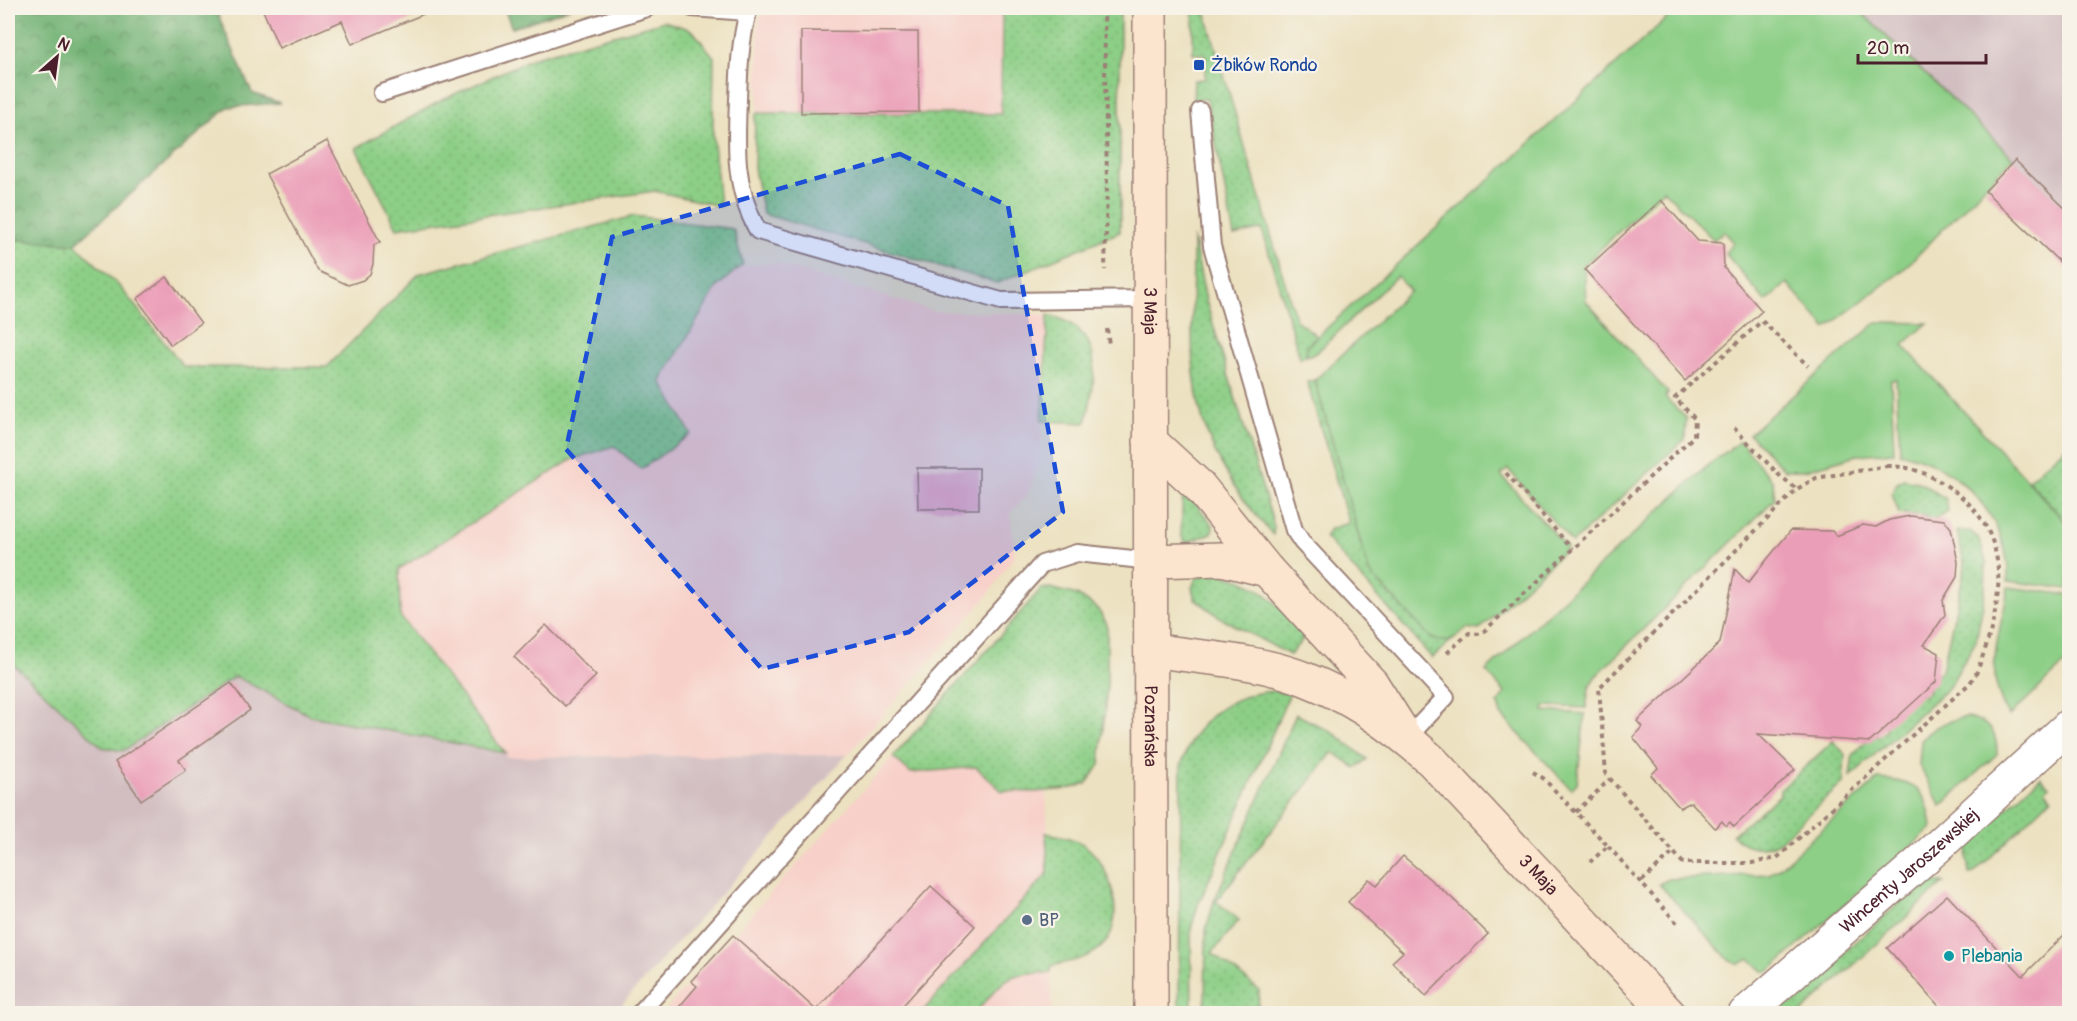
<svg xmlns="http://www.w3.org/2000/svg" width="2077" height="1021" font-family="Pangolin,sans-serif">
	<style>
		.built { fill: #f7d0c9 }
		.industrial { fill: #d2bec1 }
		.grass { fill: url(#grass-dots); stroke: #6c7759; stroke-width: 1.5 }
		.forest { fill: url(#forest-crowns); stroke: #5e6850; stroke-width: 1.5 }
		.garden { fill: #8dcf87; stroke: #6c7759; stroke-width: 1.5 }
		.building { fill: #eb9eb8 }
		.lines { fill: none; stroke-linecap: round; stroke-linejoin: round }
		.lane-casing { stroke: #9b8076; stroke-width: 20 }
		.street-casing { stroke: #9b8076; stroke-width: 36 }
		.secondary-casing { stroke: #9b8076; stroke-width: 36 }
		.path { stroke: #9b8076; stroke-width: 4; stroke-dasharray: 4.5 4.5; stroke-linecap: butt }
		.lane { stroke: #fff; stroke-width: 16 }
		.street { stroke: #fff; stroke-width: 33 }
		.secondary { stroke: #fce5cf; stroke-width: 33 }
		.marked { fill: #1d4ed8; fill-opacity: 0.2; stroke: #1d4ed8; stroke-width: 4.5; stroke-dasharray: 12 8; stroke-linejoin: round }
		.transit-dot { fill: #1a4fb4; stroke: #f7f3e8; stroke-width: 2 }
		.service-dot { fill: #5c6f8a; stroke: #f7f3e8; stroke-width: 2 }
		.culture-dot { fill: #0f9aa8; stroke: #f7f3e8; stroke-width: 2 }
		.labels { text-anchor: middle; stroke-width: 4.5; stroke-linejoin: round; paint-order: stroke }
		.transit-label { font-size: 18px; fill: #164399; stroke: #f7f3e8; text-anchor: start }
		.street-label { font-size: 18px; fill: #4a1f2b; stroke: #f7f3e8 }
		.service-label { font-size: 18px; fill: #4e5e75; stroke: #f7f3e8; text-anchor: start }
		.culture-label { font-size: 18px; fill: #0d838f; stroke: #f7f3e8; text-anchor: start }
	</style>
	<defs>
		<pattern id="grass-dots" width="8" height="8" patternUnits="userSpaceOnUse" patternTransform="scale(1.5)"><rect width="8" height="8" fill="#8dcf87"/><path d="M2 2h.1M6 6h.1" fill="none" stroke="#7bb175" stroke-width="1.8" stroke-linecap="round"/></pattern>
		<pattern id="forest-crowns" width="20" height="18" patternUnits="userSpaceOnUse" patternTransform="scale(1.5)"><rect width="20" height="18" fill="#72b274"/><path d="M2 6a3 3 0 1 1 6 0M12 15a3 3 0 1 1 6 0" fill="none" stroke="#60905f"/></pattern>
	</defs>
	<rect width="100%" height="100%" fill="#f7f3e8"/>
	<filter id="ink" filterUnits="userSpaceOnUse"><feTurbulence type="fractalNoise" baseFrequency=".0167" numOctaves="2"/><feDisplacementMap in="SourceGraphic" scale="12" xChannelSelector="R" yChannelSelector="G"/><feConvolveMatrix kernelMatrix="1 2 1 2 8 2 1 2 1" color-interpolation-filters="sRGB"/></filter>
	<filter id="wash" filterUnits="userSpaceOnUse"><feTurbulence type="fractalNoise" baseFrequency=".008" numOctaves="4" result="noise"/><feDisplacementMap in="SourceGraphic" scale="24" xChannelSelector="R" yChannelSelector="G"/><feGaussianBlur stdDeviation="1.35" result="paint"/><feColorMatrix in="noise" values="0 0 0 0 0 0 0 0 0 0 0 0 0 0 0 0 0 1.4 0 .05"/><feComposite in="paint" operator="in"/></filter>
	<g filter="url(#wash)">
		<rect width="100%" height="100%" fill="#ece1c0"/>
		<path class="built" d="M769 8H1002L1001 114 758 113V20Z
			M775 263 933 311 1048 315 1040 461 1029 492 1010 514 1015 555 986 598 847 755 507 757 400 616 398 569 571 460 614 446 691 433 661 381 717 287 743 266Z
			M1041 589 1052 1013 662 1014 893 757Z"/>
		<path class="industrial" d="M1858 8H2069V213L1858 9Z
			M8 659 102 747 123 751 235 676 311 716 505 753 507 757 847 755 614 1013H8Z"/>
		<path class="grass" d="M1002 8H1120V232L997 283 763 214 754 168 755 116 758 113 1001 114Z
			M1193 8H1204L1296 320 1317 336 1307 346 1306 356 1300 358 1262 229 1234 236 1207 99H1193L1194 80 1205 79V55L1193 53Z
			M664 21 692 30 714 57 713 134 720 206 655 191 397 228 356 148 442 100 535 57Z
			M634 216 733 229 743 264 717 287 661 381 691 434 641 469 614 446 571 460 399 569 400 616 505 753 311 716 235 676 123 751 102 747 8 659V239L75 244 120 287 184 367H327L419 274Z
			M1193 237 1206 301 1274 526 1273 535C1244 503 1216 463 1203 421 1186 364 1194 297 1193 237Z
			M1048 315C1107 329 1096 376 1086 423L1042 421Z
			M1315 380 1369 572 1455 637 1432 658 1325 537 1330 529 1349 523 1307 382Z
			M2069 444V526L2028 480Z
			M1904 479 1921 483 1946 499 1948 512 1932 521 1922 515 1899 514 1892 493 1897 483Z
			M1183 488 1213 525 1212 533 1186 543 1181 535Z
			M1957 531H1970L1978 537 1986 561 1985 594 1976 641 1949 687 1850 777 1853 754 1875 733 1879 737 1887 730 1884 725 1919 691 1924 696 1929 691V682L1942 670 1965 567Z
			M1213 572C1261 581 1274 601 1306 635L1290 655 1224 620 1195 599 1192 588 1196 578Z
			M1050 588 1077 595 1097 608 1107 624V684L1100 765 1086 784 1068 789 1035 792 1002 791 976 767 911 773 893 757 1041 589Z
			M1273 691 1290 693 1198 905 1191 929 1192 1013H1179L1181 766C1194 721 1227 695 1273 691Z
			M1296 714 1335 734 1367 759 1356 768 1333 752 1216 901 1239 920 1212 953 1259 990 1258 1013H1205L1206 930 1214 901Z
			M1833 741 1845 754 1843 783 1780 841C1762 851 1747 849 1732 835L1780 795V790Z
			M2041 777 2049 786 2045 790 2052 798 1974 873 1969 874 1967 857 1969 842Z
			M1046 833C1061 836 1078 838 1089 849 1113 870 1128 926 1099 949 1085 960 1067 962 1051 966V973C1003 971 1006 980 975 1013H921L1048 873Z
			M1923 882 1944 883 1801 1013 1775 1014Z"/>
		<path class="forest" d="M8 8H215L252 93 280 103 228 107 75 244 8 239Z
			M504 8H570L512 28Z"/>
		<path class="garden" d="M1678 8 1858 9 2013 158 1903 270 1826 328 1787 283 1766 302 1725 253 1734 243 1724 231 1714 240 1663 190 1584 265 1586 301 1668 393 1665 397 1686 418 1685 439 1572 543 1508 469 1501 475 1567 548 1479 630 1467 628C1456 638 1446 646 1431 638L1369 572 1315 380 1410 291 1397 276 1316 353 1306 356 1307 346Z
			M1877 322 1928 323 1903 345 2069 526V589L2008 581C2011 519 1958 463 1900 453L1896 379 1891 380 1894 452 1857 455 1805 470H1785L1749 434Z
			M1740 441 1773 482 1775 499 1595 677 1589 688 1586 708 1545 706 1544 711 1585 714 1577 783 1571 789 1501 715 1498 704 1505 693 1486 671 1707 466Z
			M2008 587 2070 595 2069 660 2009 716C1981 671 2001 635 2008 587Z
			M1967 717C1990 722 1997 731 1997 754L1941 806 1919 765 1921 741C1931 726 1949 720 1967 717Z
			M1878 779C1916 781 1928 790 1932 828L1768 972 1763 971 1750 959 1739 964 1728 959 1659 884 1669 879 1769 874 1778 869Z"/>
		<g id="blocks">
			<path class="building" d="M262 8H438L352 44 342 21 279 48Z
				M801 31 918 32 919 112 801 113Z
				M327 141 380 242 374 245 373 264 370 274 363 280 348 285 318 271 266 174Z
				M2015 160 2070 213V272L1985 191Z
				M1661 200 1698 241 1723 243 1724 268 1762 311 1685 381 1585 270Z
				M167 277 201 323 171 345 137 299Z
				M917 468H979V509H918Z
				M1910 516 1944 520 1951 528 1958 562 1957 577 1943 600 1945 615 1924 645 1939 653 1936 682 1870 742 1758 734 1795 770 1734 827 1730 822 1726 826 1722 821 1715 828 1691 802 1680 808 1651 775 1658 768 1633 737 1642 727 1637 721 1720 643 1735 569 1748 583 1791 530 1832 531 1836 536 1863 525 1876 527 1889 520Z
				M546 625 596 676 565 706 514 657Z
				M231 683 250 710 179 760 186 770 141 800 115 762Z
				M1403 856 1454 900 1488 934 1426 996 1392 962 1403 952 1348 902 1369 879 1377 885Z
				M931 886 975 926 895 1014H673L697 986 691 981 733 935 816 1010Z
				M1947 895 2023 976 2070 929V1014H1946L1887 948Z"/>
		</g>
	</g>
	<g filter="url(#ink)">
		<use href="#blocks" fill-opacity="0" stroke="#9b8076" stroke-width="1.5"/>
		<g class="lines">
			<g class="lane-casing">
				<path id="lane" d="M692 8 748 12C740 42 739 70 738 100 736 147 734 188 758 231L1001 301 1150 299
					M382 93 647 8
					M1200 111 1212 246 1294 530 1302 542 1446 697 1407 738
					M639 1014 1042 564 1077 553 1151 561"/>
			</g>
			<g class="street-casing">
				<g id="street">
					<path id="s1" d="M1745 1014 1935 849 2070 725"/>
				</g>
			</g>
			<g class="secondary-casing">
				<g id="secondary">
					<path id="s2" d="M1150 8 1151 1014"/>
					<path d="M1150 441 1199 486 1267 570 1372 684 1400 728"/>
					<path d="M1151 561 1222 559 1267 570"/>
					<path id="s3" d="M1151 650C1202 658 1258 660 1305 679 1351 697 1396 728 1432 761L1669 1014"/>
				</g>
			</g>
			<path class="path" d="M1104 8 1107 184 1105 270
				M1107 329 1109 345
				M1734 428 1779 475 1797 489
				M1887 466C1912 466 1929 474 1950 488 2018 535 2002 608 1976 674L1970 683 1777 858 1752 863H1683L1606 774 1599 688 1797 489 1816 478Z
				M1506 473 1572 549
				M1447 653 1469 633 1481 634 1694 436 1695 419 1675 398 1762 321 1808 366
				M1533 772 1543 778 1608 846 1590 862
				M1576 812 1610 779
				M1608 846 1677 923
				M1642 881 1674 852"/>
			<use href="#lane" class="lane"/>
			<use href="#street" class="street"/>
			<use href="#secondary" class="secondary"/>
		</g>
	</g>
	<path class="marked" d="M900 154 1008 206 1063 512 909 632 762 669 566 449 612 237Z"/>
	<rect class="transit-dot" x="1193" y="59" width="12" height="12" rx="3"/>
	<circle class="service-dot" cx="1027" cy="920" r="6"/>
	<circle class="culture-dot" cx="1949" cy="956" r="6"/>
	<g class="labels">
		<g class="transit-label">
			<text x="1211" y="71">Żbików Rondo</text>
		</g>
		<g class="street-label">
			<text dy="6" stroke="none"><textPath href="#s2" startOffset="303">3 Maja</textPath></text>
			<text dy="6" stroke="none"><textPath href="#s2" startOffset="718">Poznańska</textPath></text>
			<text dy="6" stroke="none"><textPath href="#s1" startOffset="218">Wincenty Jaroszewskiej</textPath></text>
			<text dy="6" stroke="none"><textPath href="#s3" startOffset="465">3 Maja</textPath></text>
		</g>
		<g class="service-label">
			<text x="1039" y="926">BP</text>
		</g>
		<g class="culture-label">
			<text x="1961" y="962">Plebania</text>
		</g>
	</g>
	<rect width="2077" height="1021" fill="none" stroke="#f7f3e8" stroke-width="30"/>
	<g transform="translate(57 57) rotate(28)" stroke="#f7f3e8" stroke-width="4.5" paint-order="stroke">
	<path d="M0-4.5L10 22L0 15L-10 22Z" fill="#4a1f2b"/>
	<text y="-9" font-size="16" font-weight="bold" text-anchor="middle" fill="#4a1f2b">N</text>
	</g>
	<path d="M1858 54v9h128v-9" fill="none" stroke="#4a1f2b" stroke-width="3"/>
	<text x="1867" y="54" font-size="18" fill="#4a1f2b" stroke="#f7f3e8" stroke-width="4.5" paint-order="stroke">20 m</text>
</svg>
